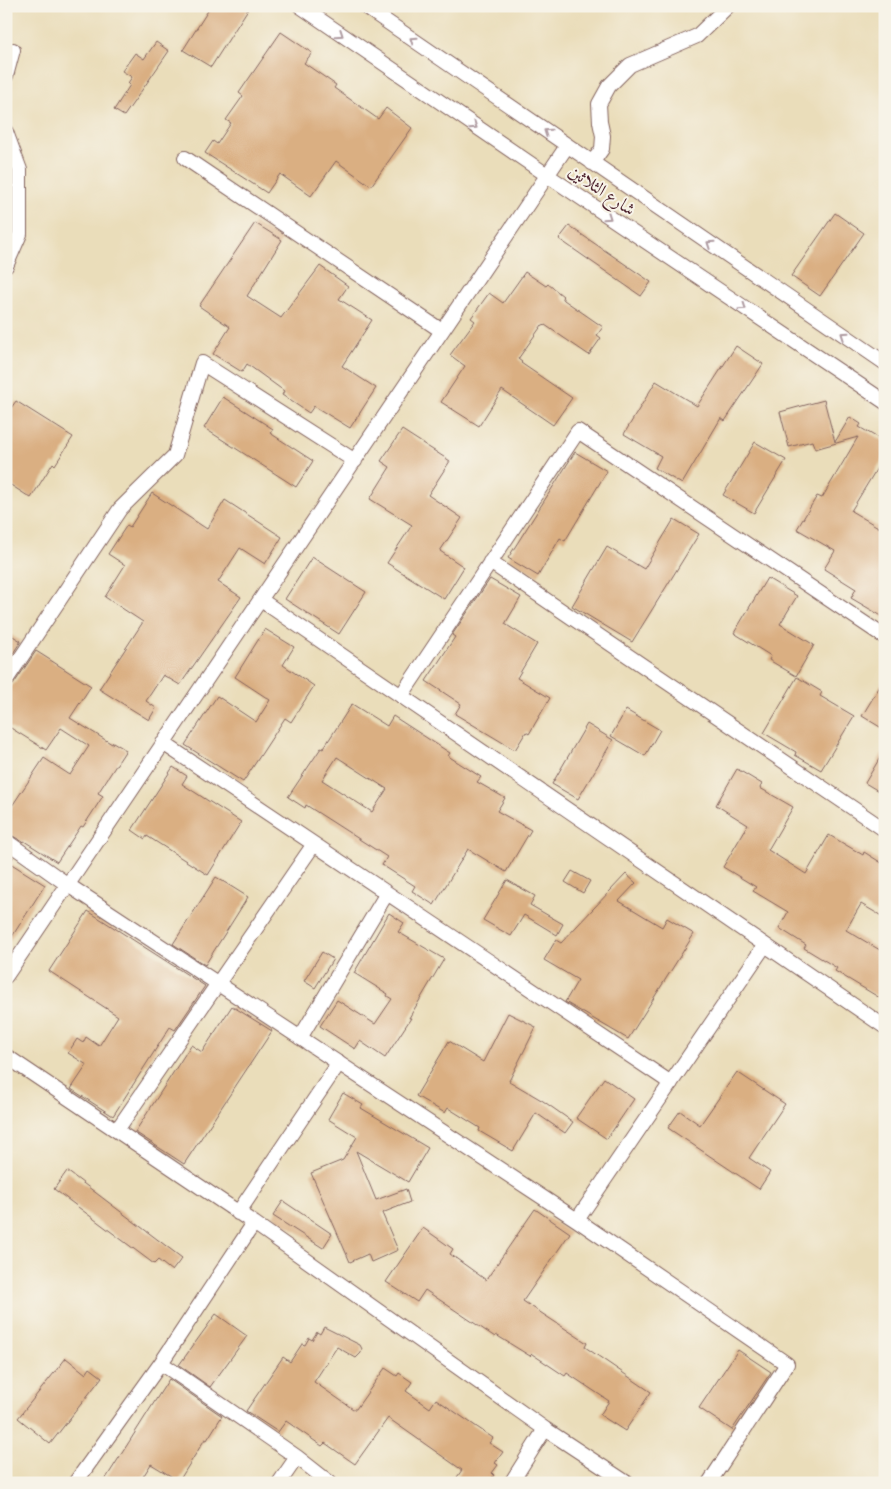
<svg xmlns="http://www.w3.org/2000/svg" width="891" height="1489" font-family="'IM FELL Double Pica',Amiri,serif">
	<style>
		.building { fill: #daaf82; fill-rule: evenodd }
		.lines { fill: none; stroke-linecap: round; stroke-linejoin: round }
		.street-casing { stroke: #82625d; stroke-width: 16 }
		.street { stroke: #fff; stroke-width: 14 }
		.oneway { stroke: #ae9aa0 }
		.labels { text-anchor: middle; stroke-width: 4; stroke-linejoin: round; paint-order: stroke }
		.street-label { font-size: 18px; fill: #4a1f2b; stroke: #f7f3e8 }
	</style>
	<rect width="100%" height="100%" fill="#f7f3e8"/>
	<filter id="ink" filterUnits="userSpaceOnUse"><feTurbulence type="fractalNoise" baseFrequency=".02" numOctaves="2"/><feDisplacementMap in="SourceGraphic" scale="10" xChannelSelector="R" yChannelSelector="G"/><feConvolveMatrix kernelMatrix="1 2 1 2 8 2 1 2 1" color-interpolation-filters="sRGB"/></filter>
	<filter id="wash" filterUnits="userSpaceOnUse"><feTurbulence type="fractalNoise" baseFrequency=".0096" numOctaves="4" result="noise"/><feDisplacementMap in="SourceGraphic" scale="20" xChannelSelector="R" yChannelSelector="G"/><feGaussianBlur stdDeviation="1.12" result="paint"/><feColorMatrix in="noise" values="0 0 0 0 0 0 0 0 0 0 0 0 0 0 0 0 0 1.4 0 .05"/><feComposite in="paint" operator="in"/></filter>
	<g filter="url(#wash)">
		<rect width="100%" height="100%" fill="#eaddba"/>
		<g id="blocks">
			<path class="building" d="M211 6H250L211 67 183 50Z
				M281 32 312 53 304 63 336 85 334 88 378 119 386 108 412 128 371 186 336 161 311 196 280 174 267 193 205 153 213 141 217 144 231 123 226 120 243 96 239 93Z
				M156 42 169 51 124 116 114 110 130 85 128 83 132 77 122 71 135 53 144 59Z
				M835 213 864 233 820 296 791 276Z
				M255 223 282 240 247 296 281 318 320 266 348 286 339 299 372 320 342 366 376 388 350 428 314 406 309 413 282 395 284 391 247 364 242 372 213 354 230 327 199 306Z
				M569 226 651 282 641 296 559 239Z
				M525 272 546 286 548 284 563 296 562 297 564 300 603 327 597 335 601 338 589 355 545 325 544 326 542 325 518 359 522 362 521 363 572 398 553 425 502 390 479 426 441 402 465 366 450 355 475 321 471 318 489 293 503 303Z
				M736 346 763 364 725 421 721 418 682 484 655 468 661 456 624 434 656 381 697 406Z
				M223 397 273 429 270 433 313 461 296 487 204 428Z
				M824 400 835 442 850 417 861 424 859 427 885 442V455L851 511 885 531V618L851 598 856 589 824 569 835 551 797 529 817 496 822 498 858 437 815 449 812 441 789 447 780 412Z
				M16 401 73 437 55 465 53 463 31 498 6 482V415Z
				M402 430 450 461 428 495 462 518 440 551 464 567 444 599 387 563 412 525 370 499 390 467 381 461Z
				M755 442 786 460 754 513 723 495Z
				M575 452 607 471 565 541 560 538 538 576 508 558Z
				M152 493 207 529 225 500 282 537 265 564 240 548 218 582 241 597 180 685 163 675 146 701 156 708 149 720 99 689 143 622 105 597 125 565 108 554 127 525 130 527Z
				M674 519 699 534 632 642 572 606 607 547 644 569Z
				M312 557 366 592 339 634 285 599Z
				M767 578 797 596 780 624 814 645 796 676 769 660 771 656 734 633Z
				M490 579 521 597 505 624 537 644 517 678 550 698 529 734 526 732 515 750 455 714 461 704 426 681 455 637 452 635Z
				M265 629 294 647 283 665 314 686 291 722 285 718 243 782 185 745 217 696 256 722 270 700 235 677Z
				M6 632 21 641 6 664Z
				M36 651 91 686 70 718 112 744 113 742 126 750 98 793 103 796 83 827 81 826 57 862 24 841 23 842 6 832V815L44 758 70 775 89 746 61 728 46 750 6 725V689L13 685Z
				M797 677 822 692 820 696 854 716 821 770 795 755 796 752 764 733Z
				M885 678V730L862 716Z
				M352 704 387 726 393 716 450 753 448 756 481 777 477 782 505 798 497 811 531 830 506 872 468 849 434 905 412 891 415 886 382 865 387 857 306 805 305 808 288 797 321 748 323 749ZM337 757 387 789 372 812 322 780Z
				M626 710 660 730 645 756 611 736Z
				M587 724 613 740 578 799 552 784Z
				M885 749V795L865 783Z
				M173 767 187 776 182 784 241 822 208 875 147 836 145 839 132 830Z
				M737 769 762 784 760 788 793 807 768 850 806 874 829 835 863 855 864 852 885 865V918L861 904 846 930 885 953V1001L835 971 837 968 804 948 806 945 779 928 788 912 753 891 756 887 723 867 748 825 716 805Z
				M6 852 13 857 10 863 45 885 6 946Z
				M572 871 590 881 583 893 565 882Z
				M626 874 636 883 619 901 662 927 667 918 694 934 628 1039 565 1002 578 980 544 960 556 940 561 943Z
				M216 877 248 897 205 965 173 944Z
				M507 880 535 896 530 905 563 924 557 935 524 915 511 936 483 920Z
				M88 911 205 986 175 1030 170 1027 113 1116 71 1089 87 1065 68 1053 77 1039 83 1043 86 1037 99 1046 118 1016 49 971Z
				M389 913 404 923 398 932 444 959 409 1018H411L385 1058 360 1041 355 1049 320 1026 337 1000 375 1024 392 999 387 996 388 994 354 973Z
				M322 952 333 959 315 988 304 981Z
				M232 1006 272 1031 184 1164 135 1132 191 1045 202 1052Z
				M508 1013 536 1027 509 1081 543 1101 573 1122 565 1133 536 1113 513 1151 479 1131 480 1128 448 1108 445 1113 416 1096 449 1041 483 1062Z
				M737 1072 785 1104 749 1158 770 1172 759 1189 668 1128 680 1111 700 1125Z
				M604 1078 634 1099 607 1139 576 1118Z
				M343 1093 363 1105 361 1108 428 1148 408 1182 356 1151 376 1200 406 1189 410 1202 382 1213 398 1250 371 1262 368 1254 350 1262 311 1173 343 1160 357 1137 328 1119Z
				M67 1171 182 1258 172 1271 158 1260 154 1264 54 1189Z
				M283 1201 332 1234 323 1248 273 1216Z
				M535 1209 570 1233 523 1301 587 1343 585 1347 651 1392 625 1431 600 1415 609 1401 567 1373 565 1376 532 1354 530 1356 496 1335 495 1337 425 1290 417 1302 386 1282 423 1228 453 1249 450 1254 486 1280Z
				M216 1314 247 1336 210 1387 179 1365Z
				M324 1327 360 1345 362 1349 361 1353 356 1358 337 1347 314 1382 353 1409H356L385 1368 397 1376 399 1373 412 1382 406 1391 430 1408 436 1399 493 1438 489 1443 503 1452 495 1463 498 1465 492 1473 494 1475 489 1483H453L462 1470 388 1418 355 1464 325 1443 322 1446 286 1421 278 1432 246 1411 283 1357 290 1362 302 1344 305 1345 309 1338 312 1340 317 1332 320 1334Z
				M738 1350 771 1372 732 1430 699 1408Z
				M66 1358 86 1374 90 1368 102 1377 50 1444 18 1418Z
				M169 1379 222 1416 207 1440 205 1439 179 1481 151 1464 139 1483H103Z"/>
		</g>
	</g>
	<g filter="url(#ink)">
		<use href="#blocks" fill-opacity="0" stroke="#82625d" stroke-width="1"/>
		<g class="lines">
			<g class="street-casing">
				<path id="street" d="M300 6 547 175 885 402
					M364 6 885 363
					M6 76 13 50
					M6 132 20 170V234L6 266
					M185 158 442 331
					M592 163 602 149 603 136 600 122 599 104 609 86 630 65 697 36 728 6
					M490 562 885 830
					M261 600 885 1027
					M6 680 120 509 175 455 202 363 355 461
					M401 696 578 431 885 637
					M163 743 671 1083
					M6 841 68 885 577 1220 787 1364 709 1483
					M6 976 567 146
					M300 1038 387 893
					M6 1056 254 1223 545 1429 627 1483
					M117 1130 314 844
					M238 1213 339 1063
					M577 1220 765 945
					M161 1363 297 1457 330 1483
					M75 1483 161 1363 254 1223
					M279 1483 297 1457
					M511 1483 545 1429"/>
			</g>
			<use href="#street" class="street"/>
		</g>
		<defs><path id="oneway-chevron" d="M-2-3.5L2.5 0L-2 3.5" fill="none" stroke-width="1.6" stroke-linecap="round" stroke-linejoin="round" transform="scale(1.25)"/></defs>
		<g class="oneway">
			<use href="#oneway-chevron" transform="translate(340 34) rotate(34)"/>
			<use href="#oneway-chevron" transform="translate(413 40) rotate(-145)"/>
			<use href="#oneway-chevron" transform="translate(474 126) rotate(34)"/>
			<use href="#oneway-chevron" transform="translate(547 132) rotate(-145)"/>
			<use href="#oneway-chevron" transform="translate(608 217) rotate(34)"/>
			<use href="#oneway-chevron" transform="translate(710 244) rotate(-146)"/>
			<use href="#oneway-chevron" transform="translate(743 307) rotate(34)"/>
			<use href="#oneway-chevron" transform="translate(844 335) rotate(-146)"/>
		</g>
	</g>
	<g class="labels">
		<g class="street-label">
			<text transform="translate(602 190) rotate(34)" y="6">شارع الثلاثين</text>
		</g>
	</g>
	<rect width="891" height="1489" fill="none" stroke="#f7f3e8" stroke-width="25"/>
</svg>
